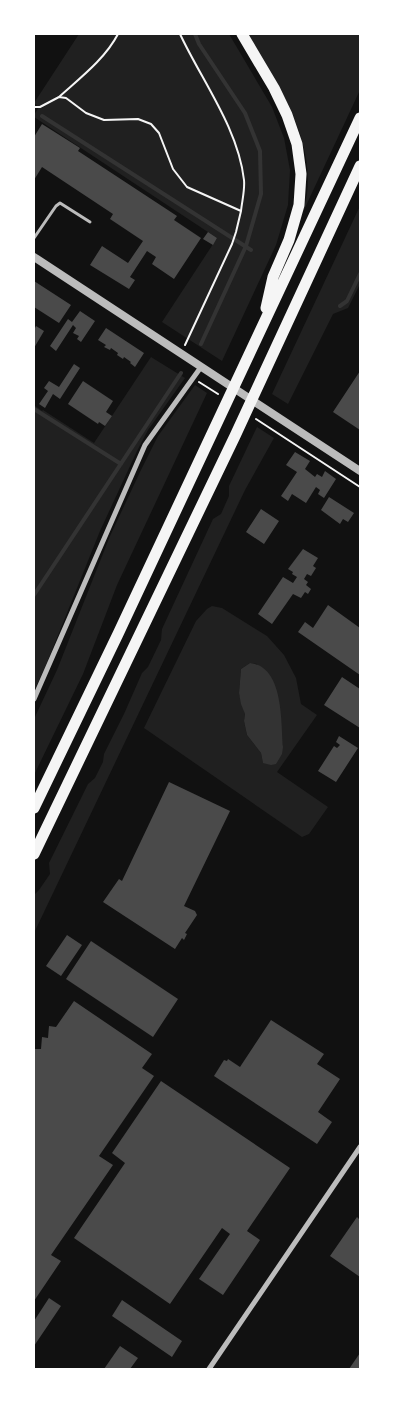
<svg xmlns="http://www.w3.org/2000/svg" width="394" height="1403" font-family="Inter,sans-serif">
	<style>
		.green { fill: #202020; fill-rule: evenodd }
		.water { fill: #333 }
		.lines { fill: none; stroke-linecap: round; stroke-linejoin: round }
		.stream { stroke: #333; stroke-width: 4 }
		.building { fill: #4a4a4a }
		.path { stroke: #f5f5f5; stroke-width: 2 }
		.service { stroke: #bcbcbc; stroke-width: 3 }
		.minor { stroke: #bcbcbc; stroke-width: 5 }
		.tertiary { stroke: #bcbcbc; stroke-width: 8 }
		.motorway { stroke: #f5f5f5; stroke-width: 11 }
	</style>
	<rect width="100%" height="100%" fill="#111"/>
	<path class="green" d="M79 34H229L272 107 284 138 290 170 288 205 276 245 222 361 162 322 217 238 34 117V115L39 107 34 103Z
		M248 34H360V90L303 212C304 206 306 200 307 194 314 134 275 83 248 34Z
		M360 206V284L348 308 333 314 288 404 272 394Z
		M151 357 185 378 148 430 137 451 100 531 46 665 34 691V405L42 411 43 410 94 443Z
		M195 385 207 393 117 585 83 674 34 775V719L57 670 110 536 140 472 158 436Z
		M257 427 274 438 245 490 34 933V895L39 890 50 874 49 863 88 784 95 778 103 762 104 754 124 714 142 673 148 667 161 640 162 629 213 519 221 514 229 496V486Z
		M212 606 222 608 267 636 284 655 296 678 301 704 317 715 277 772 328 807 309 834 302 837 144 728 196 621 207 609ZM250 663 257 664 263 763 261 753 247 735 244 721 245 714 239 693 241 669Z"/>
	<path class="water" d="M250 663C284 666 281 723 283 747L282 754 276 764 271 765 263 763 261 753 247 735 244 721 245 714 241 704 239 693 241 669Z"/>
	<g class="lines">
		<path class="stream" d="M195 34 199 44 245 113 260 151 261 194 246 246 201 344
			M42 116 251 250
			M340 306 347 301 360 274
			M34 409 121 464
			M34 595 181 373"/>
	</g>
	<path class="building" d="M42 124 80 148 78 151 177 216 174 220 201 238 174 279 152 264 156 257 147 251 130 277 135 280 129 289 90 265 102 246 128 263 143 241 110 219 113 214 42 167 34 180V137Z
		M208 232 217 238 213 245 203 239Z
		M34 281 71 305 59 323 34 307Z
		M80 311 95 321 81 342 77 339 79 336 73 333 76 328 73 325 56 351 50 346 68 319 72 322Z
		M36 326 44 331 34 348V330Z
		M106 328 144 353 135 367 130 363 131 362 124 357 123 359 117 355 118 353 111 348 110 350 104 347 106 345 98 340Z
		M74 364 80 368 60 399 53 394 45 408 39 404 48 391 44 388 49 381 59 387Z
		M360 371V430L333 412Z
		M83 381 113 401 106 412 112 416 105 426 99 422 98 424 68 404Z
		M295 452 310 461 305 469 315 477 317 474 322 477 325 471 336 479 324 498 318 494 320 490 316 487 306 503 292 494 288 501 281 496 297 472 286 465Z
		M329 497 354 513 348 522 343 519 340 524 321 510Z
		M261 509 279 521 264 544 246 532Z
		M303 549 318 558 313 566 316 568 311 576 307 574 304 579 308 582 306 585 311 589 308 594 305 592 301 598 293 594 272 624 258 614 283 577 293 583 297 577 292 574 293 572 288 569Z
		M328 605 360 628V675L298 632 305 622 313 628Z
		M342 677 360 689V728L324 705Z
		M339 736 358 748 336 782 318 771 334 746 337 748 340 745 336 742Z
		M169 782 230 811 184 906 195 911 197 915 185 933 187 934 184 940 182 938 175 949 103 902 119 879 122 881Z
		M67 935 82 945 61 976 46 966Z
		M91 941 178 999 153 1037 66 979Z
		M74 1001 152 1054 142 1068 154 1076 99 1156 113 1165 51 1255 61 1261 34 1301V1049H41L42 1037 48 1038 49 1026 56 1027Z
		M271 1020 324 1054 317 1064 340 1079 318 1112 332 1122 317 1144 214 1076 224 1060 227 1061 228 1059 240 1067Z
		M161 1081 290 1168 247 1231 260 1240 223 1295 199 1279 230 1234 222 1228 170 1304 74 1238 125 1163 112 1153Z
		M357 1217 360 1220V1277L330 1256Z
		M49 1298 61 1306 34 1346V1321Z
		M122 1300 182 1341 172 1357 112 1316Z
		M120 1346 138 1358 130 1369H104Z
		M360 1353V1369H349Z"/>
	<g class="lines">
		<path class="path" d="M180 34C202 81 238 128 244 180 245 190 242 201 241 211
			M59 97C80 78 105 59 118 34
			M34 107H40L59 97 66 98 86 113 104 120 138 119 151 124 159 133 173 169 187 187 241 211 236 232 232 244 185 345
			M199 382 218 394
			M256 419 360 487"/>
		<path class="service" d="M34 238 56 206 60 203 90 222"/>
		<path class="minor" d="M34 699 145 445 201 367
			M209 1369 360 1147"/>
		<path class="tertiary" d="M34 257 360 471"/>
		<path class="motorway" d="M242 34 274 88 287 115 297 144 301 174 299 205 289 240 273 277 266 308
			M34 808 118 634 360 118
			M34 854 235 436 360 166"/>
	</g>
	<rect width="394" height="1403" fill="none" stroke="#ffffff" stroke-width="70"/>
</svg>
